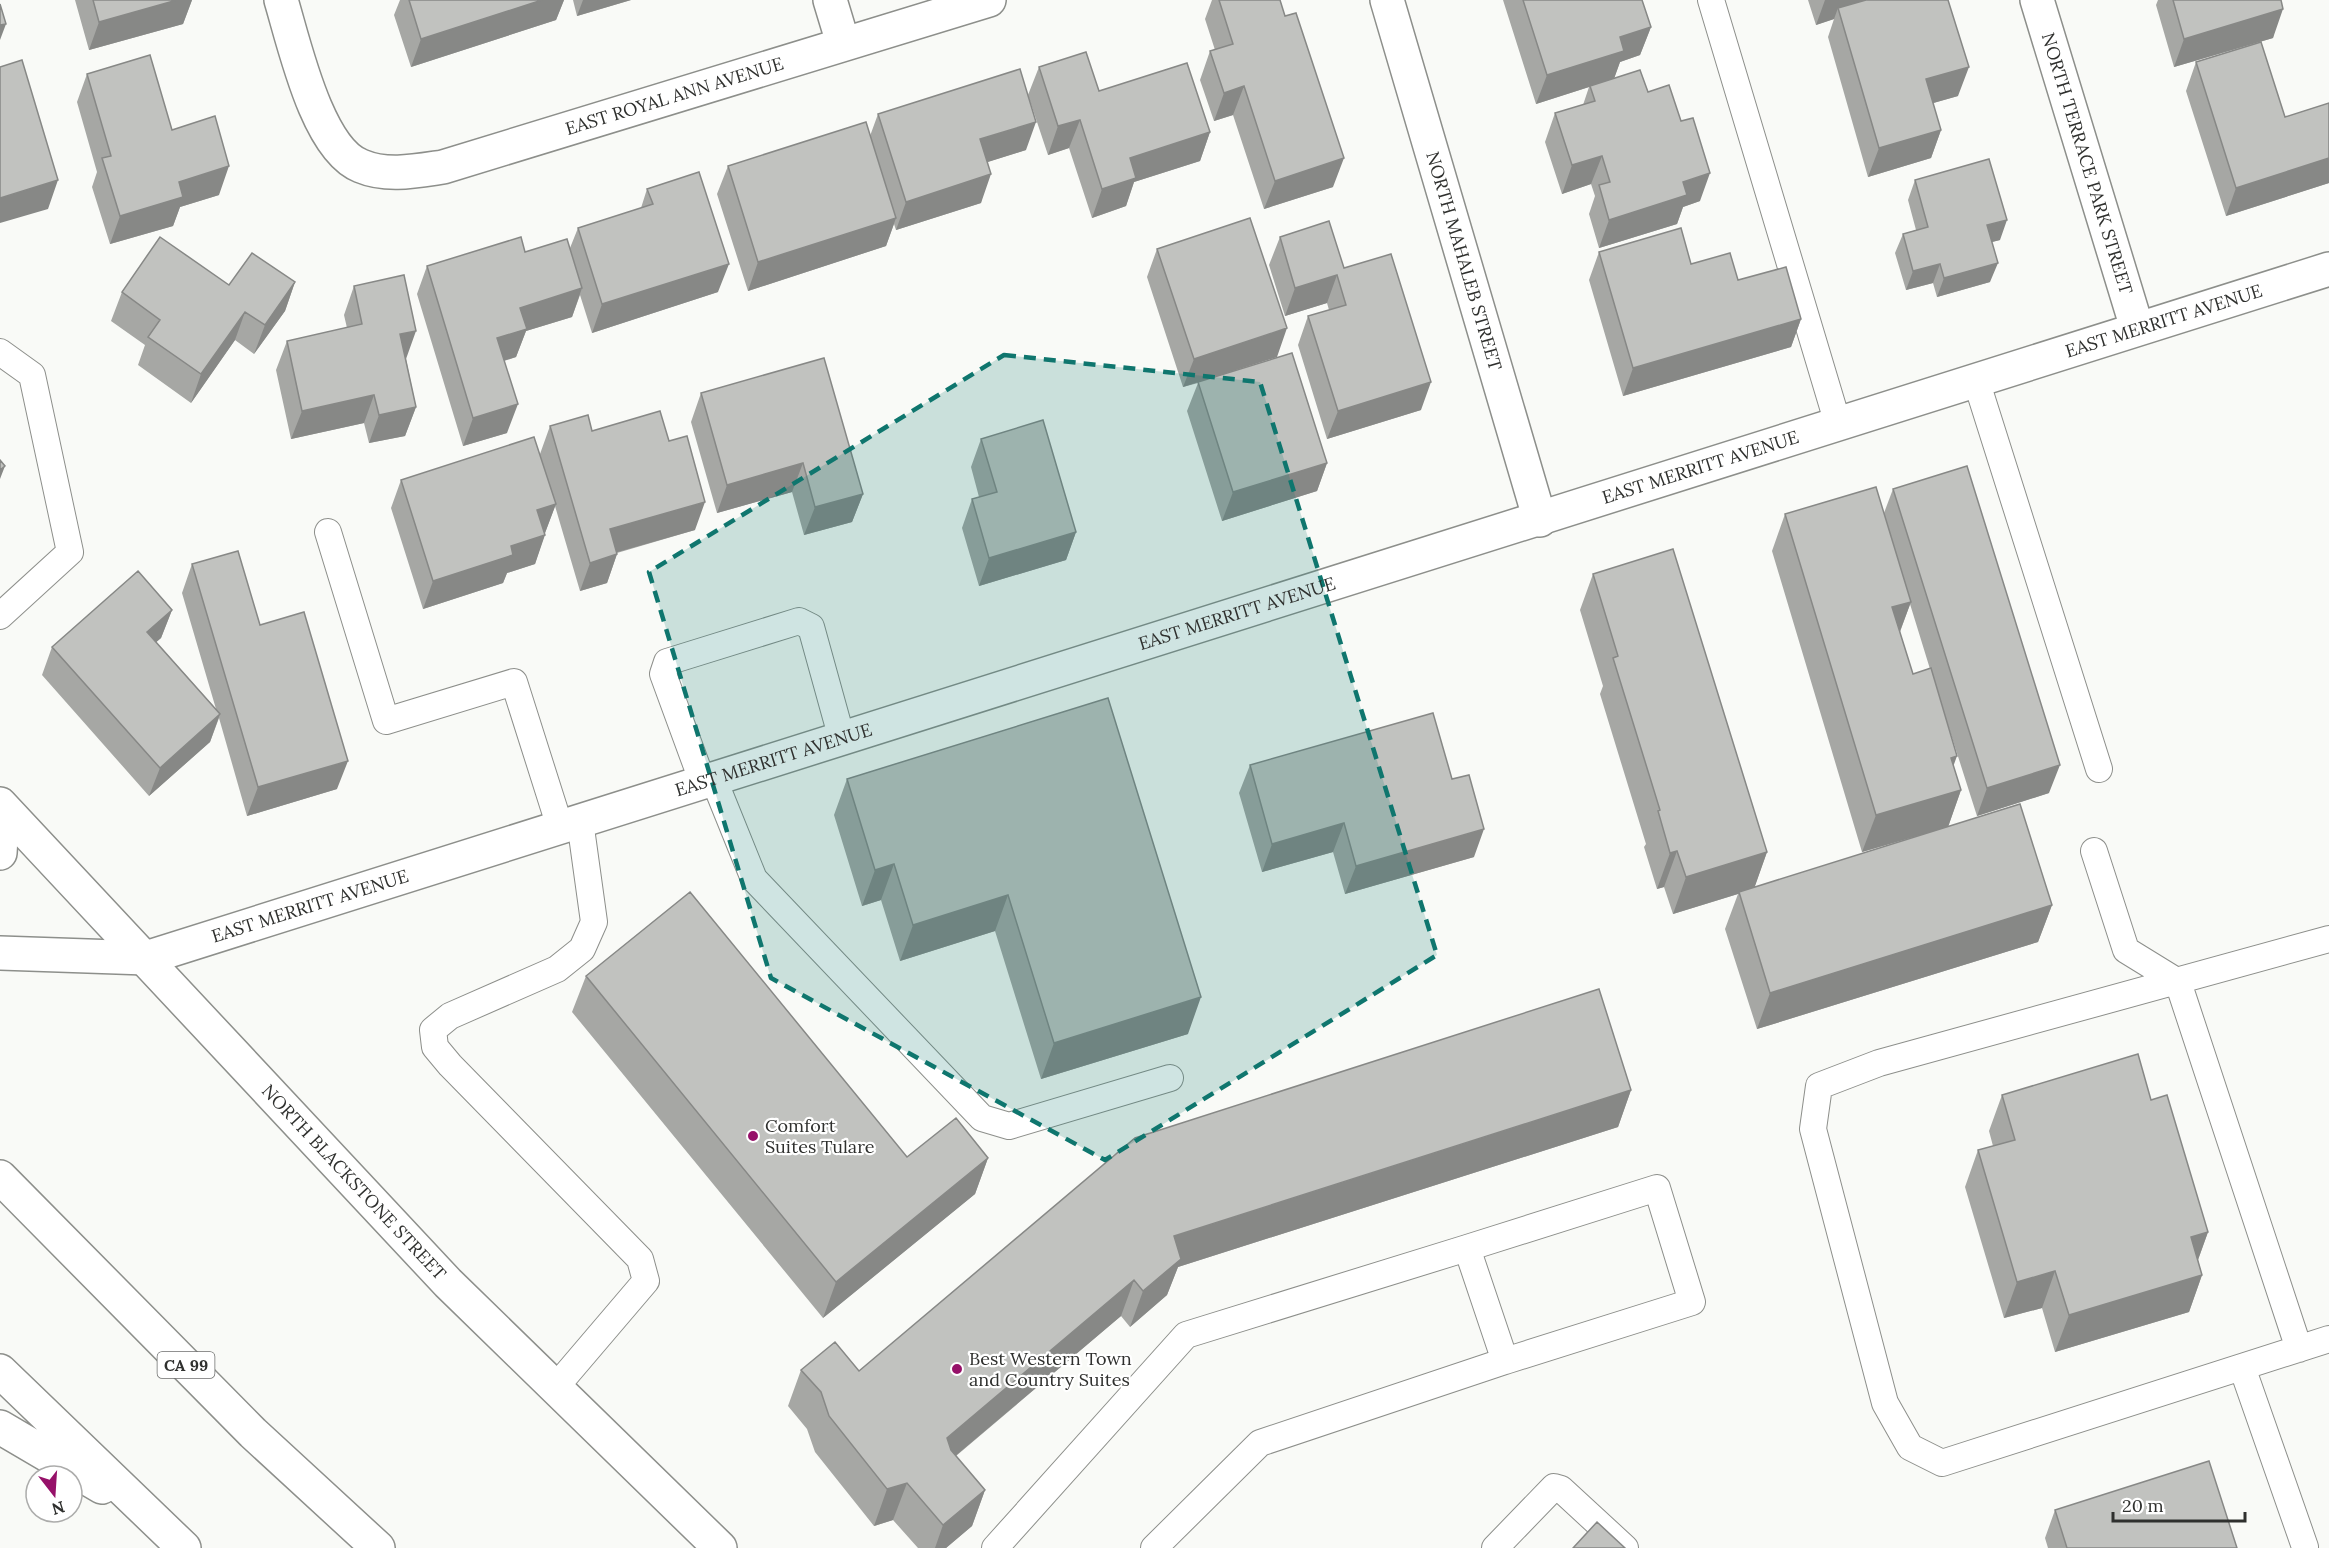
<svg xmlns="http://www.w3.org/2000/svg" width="2329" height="1548" font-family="Lora,serif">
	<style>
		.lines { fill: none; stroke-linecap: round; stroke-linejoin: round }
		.service-casing { stroke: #8d8f8b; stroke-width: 28 }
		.minor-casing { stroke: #8d8f8b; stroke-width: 36 }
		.secondary-casing { stroke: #8d8f8b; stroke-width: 36 }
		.motorway-casing { stroke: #8d8f8b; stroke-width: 36 }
		.service { stroke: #fff; stroke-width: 26 }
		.minor { stroke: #fff; stroke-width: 33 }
		.secondary { stroke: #fff; stroke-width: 33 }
		.motorway { stroke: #fff; stroke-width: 33 }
		.wall { fill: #a6a7a4; fill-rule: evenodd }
		.shaded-wall { fill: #878886 }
		.building { fill: #c1c2bf; stroke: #878886; stroke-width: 1.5 }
		.marked { fill: #0f766e; fill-opacity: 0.2; stroke: #0f766e; stroke-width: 4.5; stroke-dasharray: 12 8; stroke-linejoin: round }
		.poi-dot { fill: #961169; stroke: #fff; stroke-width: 2 }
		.labels { text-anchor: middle; stroke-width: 4.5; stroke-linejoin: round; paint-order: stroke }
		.shield { fill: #fff; stroke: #6d6e6d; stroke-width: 1.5 }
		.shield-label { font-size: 16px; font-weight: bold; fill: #2f302e }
		.street-label { font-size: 18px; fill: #2f302e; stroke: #fff }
		.poi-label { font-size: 18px; fill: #2f302e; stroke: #fff; text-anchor: start }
	</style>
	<rect width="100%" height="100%" fill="#f9faf7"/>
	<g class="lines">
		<g class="service-casing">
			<path id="service" d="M1711 0 1838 424
				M0 352 32 375 70 552 0 616
				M1976 380 2099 769
				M328 532 386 721 514 682 560 827
				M714 780 754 879 982 1118 1009 1126 1170 1078
				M703 783 663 674 667 662 799 621 811 627 842 739
				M2094 851 2126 950 2178 982 2299 1349
				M2329 939 1879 1063 1819 1086 1813 1129 1885 1403 1910 1447 1942 1463 2329 1339
				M1467 1248 1657 1188 1692 1302 1505 1361
				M2242 1367 2305 1547
				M554 1389 646 1281 640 1259 450 1065 435 1047 433 1030 450 1016 557 969 582 949 594 922 580 821
				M995 1548 1186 1335 1467 1248 1505 1361 1260 1443 1154 1548
				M1495 1548 1554 1487 1561 1489 1625 1548"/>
		</g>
		<g class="minor-casing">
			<g id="minor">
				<path id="s1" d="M281 0C294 43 317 149 361 166 387 177 416 171 443 167L989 0"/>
				<path d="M830 0 843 43"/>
				<path id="s2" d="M1387 0 1540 520"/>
				<path id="s3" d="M2037 0 2137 328"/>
				<path id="s4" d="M146 958 2329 269"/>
			</g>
		</g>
		<g class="secondary-casing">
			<g id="secondary">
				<path id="s5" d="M0 804 448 1283 720 1548"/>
			</g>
		</g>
		<g class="motorway-casing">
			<path id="motorway" d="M0 853 3 808
				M0 953 146 958
				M0 1177 253 1433 378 1548
				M0 1371 184 1548
				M0 1427 102 1487"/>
		</g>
		<use href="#service" class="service"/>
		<use href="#minor" class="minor"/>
		<use href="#secondary" class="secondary"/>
		<use href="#motorway" class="motorway"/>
	</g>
	<path class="wall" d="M75 0H192L183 24 89 50Z
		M400 0H564L556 20 411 67 394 15Z
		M573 0H631L577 16Z
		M1212 0H1280L1333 187 1264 209 1233 115 1214 121 1200 80 1210 51 1215 50 1205 19Z
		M1503 0H1642L1651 27 1640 55 1620 62 1614 78 1648 92 1700 201 1683 207 1677 224 1599 248 1589 214 1595 196 1591 184 1562 194 1545 142 1555 113 1583 105 1589 87 1536 104Z
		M1808 0H1948L1958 96 1933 103 1941 130 1931 158 1868 177 1828 37 1834 19 1816 25Z
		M2158 0H2281L2273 38 2174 67 2156 5Z
		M2196 62 2285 117 2329 103V183L2226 216 2186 91Z
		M1039 67 1099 91 1210 132 1200 161 1134 182 1126 206 1092 218 1069 148 1048 155 1028 95Z
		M87 74 172 130 219 195 180 207 173 226 110 244 92 187 97 172 77 102Z
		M878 114 1026 150 987 162 981 203 896 230 894 224 886 246 748 291 717 194 728 166 870 136Z
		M1915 180 2000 240 1992 242 1990 282 1937 297 1933 283 1906 290 1895 253 1903 234 1916 230 1908 200Z
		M647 189 718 292 592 333 580 295 572 317 526 331 516 357 504 361 507 433 463 446 417 294 427 266 525 252 570 248 578 228 641 208Z
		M1280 237 1344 268 1421 410 1327 439 1298 345 1308 316 1329 310 1327 303 1285 316 1269 265Z
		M1157 249 1277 357 1226 373 1327 463 1317 491 1222 521 1187 411 1198 383 1183 387 1147 277Z
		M1599 252 1691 264 1738 280 1801 319 1791 347 1623 396 1589 280Z
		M295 282 285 311 254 354 235 340 191 403 138 365 145 345 111 321 122 292 229 285Z
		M354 286 406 359 416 407 405 436 369 443 364 423 291 439 276 370 287 341 347 328 344 315Z
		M701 393 863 494 852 522 804 535 792 492 717 513 691 422Z
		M550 426 592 431 695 530 617 553V554L607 583 580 591 555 506 545 533 535 564 507 573 503 583 423 609 391 508 401 480 540 454Z
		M981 439 1076 532 1066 560 979 586 962 528 972 499 979 497 971 467Z
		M1893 489 2049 793 1977 816 1948 725 1953 766 1961 790 1948 827 1862 852 1772 551 1785 514 1884 513ZM1910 604 1930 669 1913 674 1900 632Z
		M192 564 260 625 337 789 247 816 219 718 210 742 149 796 42 675 52 647 172 610 161 638 156 642 216 709 182 593Z
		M1593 574 1767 852 1754 888 2052 905 2038 942 1757 1029 1725 929 1738 894 1673 914 1664 887 1657 889 1644 847 1646 844 1600 694 1603 686 1580 610Z
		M1108 698 1188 1034 1041 1079 995 931 900 961 881 900 862 906 834 815 847 779Z
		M1250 765 1474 857 1345 894 1333 852 1262 872 1239 793Z
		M586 976 907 1157 988 1158 975 1194 823 1318 572 1012Z
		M1631 1090 1618 1127 1178 1267 1167 1295 1130 1327 1121 1316 956 1456 985 1490 972 1526 946 1548H918L893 1520 874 1526 815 1452 807 1429 788 1406 801 1370 859 1371Z
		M2002 1095 2151 1100 2208 1232 2198 1260 2202 1275 2189 1312 2055 1352 2042 1308 2004 1318 1965 1187 1978 1150 1993 1146 1989 1131Z
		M2055 1510 2237 1548H2048L2045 1538Z"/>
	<path class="shaded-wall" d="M177 0H192L183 24 89 50 99 22Z
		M542 0H564L556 20 411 67 421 39Z
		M583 0H631L577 16Z
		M1825 0H1882L1838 8 1834 19 1816 25Z
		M2283 9 2273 38 2174 67 2184 39Z
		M6 24 0 40V25Z
		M1651 27 1640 55 1620 62 1614 79 1536 104 1547 75 1620 37Z
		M1969 67 1958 96 1916 108 1926 79Z
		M1244 86 1233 115 1214 121 1224 93Z
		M1080 120 1069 148 1048 155 1058 126Z
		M1036 122 1026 150 969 168 980 139Z
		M1941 130 1931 158 1868 177 1879 148Z
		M1210 132 1200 161 1134 182 1126 206 1092 218 1102 189 1130 158Z
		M1602 156 1591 184 1562 194 1572 165Z
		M1344 158 1333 187 1264 209 1275 181Z
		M2329 158V183L2226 216 2236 188Z
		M229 166 219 195 180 207 173 226 110 244 120 216 179 182Z
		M1710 173 1700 201 1683 207 1677 224 1599 248 1609 220 1683 182Z
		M991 174 981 203 896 230 906 202Z
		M58 180 48 209 0 223V198Z
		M896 218 886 246 748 291 758 262Z
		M2007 220 2000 240 1980 245 1987 225Z
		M1998 263 1990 282 1937 297 1944 278Z
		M729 264 718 292 592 333 602 304Z
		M1940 264 1933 283 1906 290 1913 271Z
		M1337 275 1327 303 1285 316 1295 288Z
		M295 282 285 311 254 354 265 325Z
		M582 288 572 317 526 331 516 357 487 366 497 338 520 308Z
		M245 312 235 340 191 403 201 374Z
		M1801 319 1791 347 1623 396 1633 368Z
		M1287 328 1277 357 1183 387 1194 359Z
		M416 331 406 359 390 363 400 334Z
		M1431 382 1421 410 1327 439 1338 411Z
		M374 395 364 423 291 439 302 411Z
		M518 404 507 433 463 446 473 418Z
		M416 407 405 436 369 443 379 415Z
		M803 463 792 492 717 513 727 485Z
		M1327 463 1317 491 1222 521 1233 492Z
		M5 466 0 479V470Z
		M863 494 852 522 804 535 815 507Z
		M705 502 695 530 600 557 610 529Z
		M556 504 545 533 527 539 537 510Z
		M1076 532 1066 560 979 586 989 558Z
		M545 535 535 564 507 573 503 583 423 609 433 581 511 546Z
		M617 554 607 583 580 591 590 563Z
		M1911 602 1897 639 1892 607Z
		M172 610 161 638 136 660 147 632Z
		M220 714 210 742 149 796 160 768Z
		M1957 756 1944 792 1951 758Z
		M348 761 337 789 247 816 258 787Z
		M2060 765 2049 793 1977 816 1987 788Z
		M1961 790 1948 827 1862 852 1876 815Z
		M1344 823 1333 852 1262 872 1272 844Z
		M1484 829 1474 857 1345 894 1356 866Z
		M1677 851 1664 887 1657 889 1670 853Z
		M1767 852 1754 889 1673 914 1686 877Z
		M894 864 881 900 862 906 875 870Z
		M1008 895 995 931 900 961 913 925Z
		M2052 905 2038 942 1757 1029 1770 993Z
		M1201 997 1188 1034 1041 1079 1054 1043Z
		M1631 1090 1618 1127 1178 1267 1167 1295 1130 1327 1143 1291 1174 1236Z
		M988 1158 975 1194 823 1318 836 1282Z
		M2208 1232 2195 1268 2191 1237Z
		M2055 1271 2042 1308 2004 1318 2017 1282Z
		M2202 1275 2189 1312 2055 1352 2069 1315Z
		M1134 1280 1121 1316 934 1474 947 1438Z
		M907 1483 893 1520 874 1526 887 1489Z
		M985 1490 972 1526 946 1548H935L943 1525Z"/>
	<path class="building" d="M93 0H177L99 22Z
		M409 0H542L421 39Z
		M1219 0H1280L1285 16 1296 13 1344 158 1275 181 1244 86 1224 93 1210 51 1233 44Z
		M1523 0H1642L1651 27 1620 37 1624 51 1547 75Z
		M1866 0H1948L1969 67 1926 79 1941 130 1879 148 1838 8Z
		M2173 0H2281L2283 9 2184 39Z
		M0 4 6 24 0 25Z
		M2261 42 2285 117 2329 103V158L2236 188 2196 62Z
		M1086 52 1099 91 1187 63 1210 132 1130 158 1136 178 1102 189 1080 120 1058 126 1039 67Z
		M150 55 172 130 215 116 229 166 179 182 183 197 120 216 102 158 111 156 87 74Z
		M22 60 58 180 0 198V67Z
		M1020 69 1036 122 980 139 991 174 906 202 878 114Z
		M1640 70 1648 92 1669 85 1681 121 1693 118 1710 173 1683 182 1687 195 1609 220 1599 185 1610 182 1602 156 1572 165 1555 113 1595 101 1590 86Z
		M866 122 896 218 758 262 728 166Z
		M1989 159 2007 220 1987 225 1998 263 1944 278 1940 264 1913 271 1903 234 1928 227 1915 180Z
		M699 172 729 264 602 304 578 228 653 204 647 189Z
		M1250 218 1287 328 1194 359 1157 249Z
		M1329 221 1344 268 1391 254 1431 382 1338 411 1308 316 1346 305 1337 275 1295 288 1280 237Z
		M1681 228 1691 264 1730 253 1738 280 1786 267 1801 319 1633 368 1599 252Z
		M160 237 229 285 252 253 295 282 265 325 245 312 201 374 148 337 160 320 122 292Z
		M521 237 525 252 567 239 582 288 520 308 527 329 497 338 518 404 473 418 427 266Z
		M404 275 416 331 400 334 416 407 379 415 374 395 302 411 287 341 362 324 354 286Z
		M1292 353 1327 463 1233 492 1198 382Z
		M824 358 863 494 815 507 803 463 727 485 701 393Z
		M660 411 669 441 687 436 705 502 610 529 617 554 590 563 550 426 588 415 592 431Z
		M1043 420 1076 532 989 558 972 499 997 492 981 439Z
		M534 437 556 504 537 510 545 535 511 546 513 555 433 581 401 480Z
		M0 460 5 466 0 470Z
		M1967 466 2060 765 1987 788 1893 489Z
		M1876 487 1911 602 1892 607 1913 674 1931 668 1957 756 1951 758 1961 790 1876 815 1785 514Z
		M1673 549 1767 852 1686 877 1677 851 1670 853 1658 811 1660 810 1613 658 1618 656 1593 574Z
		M238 551 260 625 304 612 348 761 258 787 192 564Z
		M138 571 172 610 147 632 220 714 160 768 52 647Z
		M1108 698 1201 997 1054 1043 1008 895 913 925 894 864 875 870 847 779Z
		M1433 713 1452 779 1469 775 1484 829 1356 866 1344 823 1272 844 1250 765Z
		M2020 804 2052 905 1770 993 1739 892Z
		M690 892 907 1157 956 1118 988 1158 836 1282 586 976Z
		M1599 989 1631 1090 1174 1236 1181 1259 1143 1291 1134 1280 947 1438 951 1450 985 1490 943 1525 907 1483 887 1489 829 1416 821 1392 801 1370 835 1342 859 1371 1135 1138Z
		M2138 1054 2151 1100 2167 1095 2208 1232 2191 1237 2202 1275 2069 1315 2055 1271 2017 1282 1978 1150 2015 1140 2002 1095Z
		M2209 1461 2237 1548H2067L2055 1510Z
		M1597 1522 1625 1548H1573Z"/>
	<path class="marked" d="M1004 355 1260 382 1437 955 1105 1160 771 978 649 572Z"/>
	<g class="poi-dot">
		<circle cx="753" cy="1136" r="6"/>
		<circle cx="957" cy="1369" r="6"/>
	</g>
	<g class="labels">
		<rect class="shield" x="157.5" y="1352" width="57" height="26" rx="4.5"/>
		<g class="shield-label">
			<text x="186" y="1371">CA 99</text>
		</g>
		<g class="street-label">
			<text dy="6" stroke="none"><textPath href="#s1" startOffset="514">EAST ROYAL ANN AVENUE</textPath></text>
			<text dy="6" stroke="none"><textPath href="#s3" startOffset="171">NORTH TERRACE PARK STREET</textPath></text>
			<text dy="6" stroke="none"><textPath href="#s2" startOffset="272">NORTH MAHALEB STREET</textPath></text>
			<text dy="6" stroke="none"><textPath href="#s4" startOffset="2116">EAST MERRITT AVENUE</textPath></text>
			<text dy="6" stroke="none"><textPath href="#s4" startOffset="1630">EAST MERRITT AVENUE</textPath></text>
			<text dy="6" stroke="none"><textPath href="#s4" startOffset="1144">EAST MERRITT AVENUE</textPath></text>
			<text dy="6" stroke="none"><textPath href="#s4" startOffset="658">EAST MERRITT AVENUE</textPath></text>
			<text dy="6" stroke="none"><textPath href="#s4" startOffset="172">EAST MERRITT AVENUE</textPath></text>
			<text dy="6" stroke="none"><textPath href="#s5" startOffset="518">NORTH BLACKSTONE STREET</textPath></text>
		</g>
		<g class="poi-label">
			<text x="765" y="1132">Comfort<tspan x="765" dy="21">Suites Tulare</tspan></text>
			<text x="969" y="1365">Best Western Town<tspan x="969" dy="21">and Country Suites</tspan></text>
		</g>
	</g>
	<g transform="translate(54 1494) rotate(163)"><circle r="28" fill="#ffffff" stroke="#acacab" stroke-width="1.5"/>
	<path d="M0-4.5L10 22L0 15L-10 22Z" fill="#961169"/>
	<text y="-9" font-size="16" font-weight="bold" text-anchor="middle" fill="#2f302e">N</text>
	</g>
	<path d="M2113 1512v9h132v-9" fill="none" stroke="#2f302e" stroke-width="3"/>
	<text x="2122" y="1512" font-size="18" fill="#2f302e" stroke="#ffffff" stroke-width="4.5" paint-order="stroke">20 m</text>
</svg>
